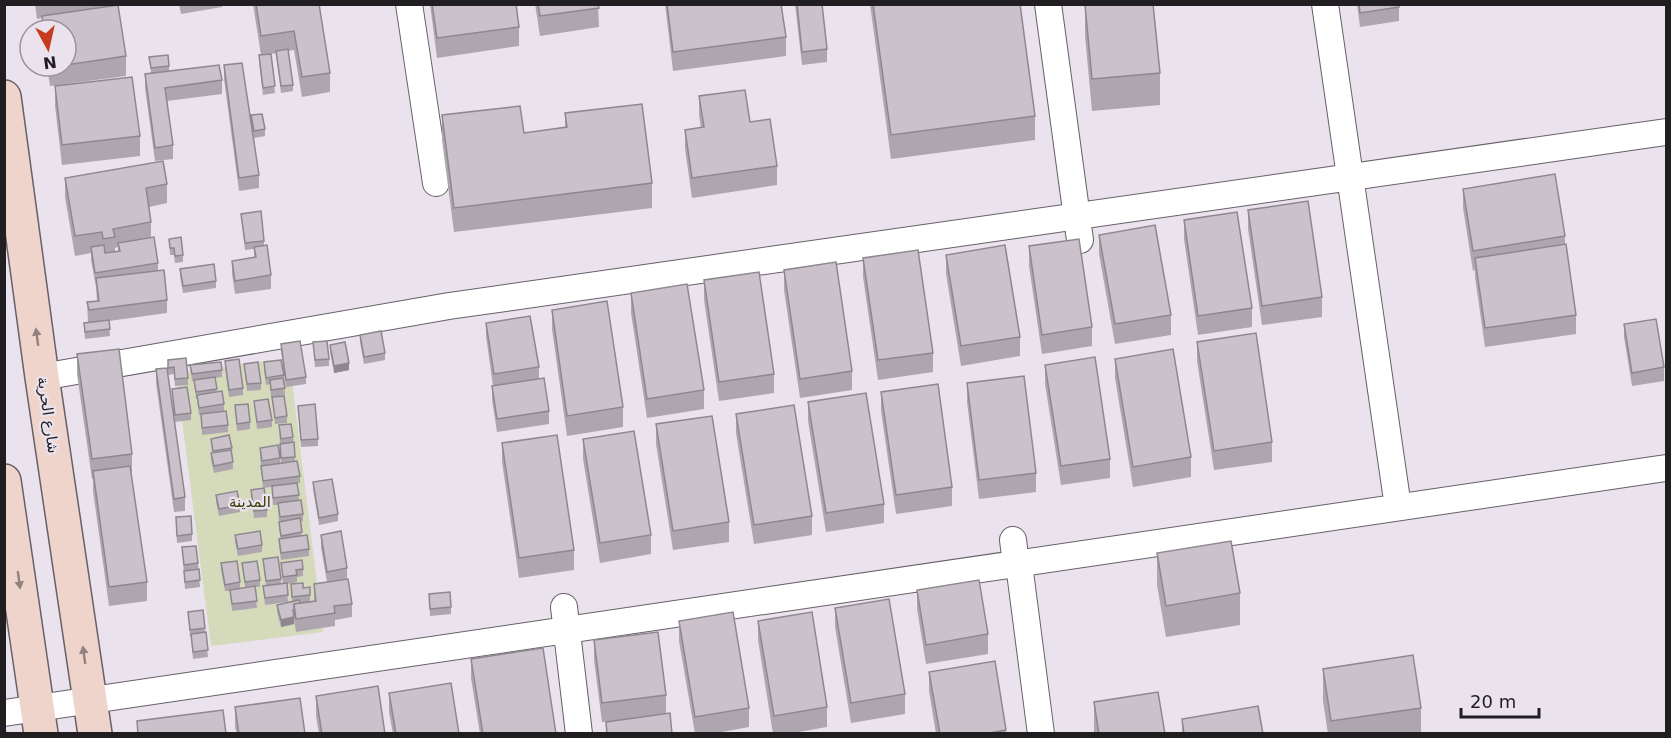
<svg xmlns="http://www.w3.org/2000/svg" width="1671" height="738" font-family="'DejaVu Sans','Noto Sans Arabic',sans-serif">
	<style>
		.green { fill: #d5daba }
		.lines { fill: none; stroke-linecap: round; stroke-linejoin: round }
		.street-casing { stroke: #676069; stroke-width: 28 }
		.secondary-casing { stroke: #676069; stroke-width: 36 }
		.street { stroke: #fff; stroke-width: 26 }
		.secondary { stroke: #eed4ca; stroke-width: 33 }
		.wall { fill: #aea6af; fill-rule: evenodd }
		.shaded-wall { fill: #8d878e }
		.building { fill: #cac1cb; stroke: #8d878e; stroke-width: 1.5 }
		.oneway { fill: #92827e }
		.labels { text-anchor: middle; stroke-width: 4.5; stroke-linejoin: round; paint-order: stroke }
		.street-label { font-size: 15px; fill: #211e21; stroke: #eae2ec }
		.park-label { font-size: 15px; fill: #393d08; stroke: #eae2ec }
	</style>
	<rect width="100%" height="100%" fill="#eae2ec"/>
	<path class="green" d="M289 358 323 632 211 646 176 373Z"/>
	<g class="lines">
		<g class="street-casing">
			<path id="street" d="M409 4 436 183
				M1048 4 1080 240
				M1325 4 1398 507
				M42 377 449 306 1666 132
				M1013 540 1016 564 1020 572 1041 734
				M564 607 579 734
				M4 713 1666 468"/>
		</g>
		<g class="secondary-casing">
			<path id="secondary" d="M4 97 42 377 95 734
				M4 481 41 734"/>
		</g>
		<use href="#street" class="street"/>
		<use href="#secondary" class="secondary"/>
	</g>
	<path class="wall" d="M35 4H116L126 56V76L50 86 47 66H66V30H42V18L37 19Z
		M179 4H222V7L181 14Z
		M253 4H319L330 73V92L302 97 294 50 288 51 293 85V91L281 93 276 53 271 54 275 93 263 95 259 62V55H261Z
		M430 4H516L519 27V46L437 58Z
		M535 4H598L599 27 540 36Z
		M665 4H781L786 37V56L673 71Z
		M795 4H822L827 49V62L802 65Z
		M870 4H1020L1035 116V140L891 159Z
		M1357 4H1399V21L1360 27Z
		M1085 5 1160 73V105L1092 111 1085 36Z
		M149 57 169 66V71L222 80V94L167 101 173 145V159L155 161 145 88V74L151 73Z
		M224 65 259 175V188L239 191 224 79Z
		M55 86 140 136V156L62 165 55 106Z
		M699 96 750 122 777 166V185L692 198 685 149V130L701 128 699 115Z
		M565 113 652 183V208L454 232 442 140V115L524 133 565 127Z
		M251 115 265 129V136L254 138 251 122Z
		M65 178 167 184V203L149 207 151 222V238L158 263V271L167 300V313L109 321 110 336 85 339 84 323H88L87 302 97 301 96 287 91 260V253L75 256 65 197ZM118 247V251L115 252V248Z
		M1463 189 1565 236V244L1576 315V334L1485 347 1475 277V270L1473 271 1463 208Z
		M1248 210 1322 297V317L1262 325 1248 229Z
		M241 214 264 241V245L271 275V289L235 294 232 274V261L254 257V249L245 250Z
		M1184 220 1252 308V327L1198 335 1184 239Z
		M1099 235 1171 315V335L1115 344 1099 254Z
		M169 239 183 255V262L175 263 174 255H170Z
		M1029 246 1092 327V346L1042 354 1029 266Z
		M946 255 1020 337V356L961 366 946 274Z
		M863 258 933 353V372L878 380 863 277Z
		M180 269 216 281V288L183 293 180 276Z
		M784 270 852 371V390L800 398 784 290Z
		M704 280 774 374V393L719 401 704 300Z
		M631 293 704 390V409L647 418 631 313Z
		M552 310 623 407V427L567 436 552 329Z
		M486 323 539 367V379L549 411V424L497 432 492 400V386H493L486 336Z
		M1624 324 1664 367V381L1632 386 1624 337Z
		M360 335 385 353V360L364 364 360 342Z
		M313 342 329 359V366L315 367Z
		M1197 342 1272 442V462L1214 470 1197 361Z
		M281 344 306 377V384L286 387 281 351Z
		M330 345 349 370 334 373 330 352Z
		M77 354 132 454V473L131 474 147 582V601L109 606 93 491V479H92L77 374Z
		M1115 359 1191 457V477L1133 487 1115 378Z
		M168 360 188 378V385L175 386 174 374 168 375Z
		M225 361 243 388V395L229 397 225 368Z
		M264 362 284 375 285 395 271 397 270 384 266 385 264 369Z
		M244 364 261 383V390L247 391Z
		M190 365 222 370V377L215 378 217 392 224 404V411L210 413 228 425V432L202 435 201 415H199L197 399H196L194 381H192Z
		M1045 365 1110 459V478L1061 485 1045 384Z
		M156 369 185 497V511L174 512 156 383Z
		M967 383 1036 473V492L979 499 967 402Z
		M172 389 191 413V420L175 422Z
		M881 392 952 487V506L896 514 881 411Z
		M272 397 287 416V423L275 424Z
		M254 401 272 420V427L257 429Z
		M808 402 884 504V523L826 532 808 421Z
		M235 405 250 422V429L237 431Z
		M298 406 318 439V446L301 447Z
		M736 414 812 516V535L754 544 736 433Z
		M656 424 729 522V542L673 550 656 444Z
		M279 425 293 437 295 461 300 476V483H297L299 500 303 514V521L300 522 302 536 309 549V556L281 560 279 546V539H281L279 529V522L278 505H273L272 487 263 488 260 455V448L280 458V464L281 463Z
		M211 439 232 448 233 469 214 473 211 460 212 453Z
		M583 439 651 535V554L600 563 583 459Z
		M502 443 574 550V570L519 578 502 462Z
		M313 482 338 514V521L319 525 313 489Z
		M251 490 267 510V517L254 518Z
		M216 495 240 505V512L219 516 216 502Z
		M176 517 192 534V541L177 543Z
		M235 535 262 545V552L238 556 235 542Z
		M321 535 347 568V579L352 604V617L335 620V626L296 632 294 619V624L281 627 277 612V605L287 602 265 605 263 586H266L263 559 281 579V584H283L281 563 303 569V576L297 577V582L287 584 288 602 292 601 291 584 303 588 310 595V602L314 601V584L327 582 321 548Z
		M182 547 198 563 200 587 185 589Z
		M1157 553 1240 593V625L1166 637 1157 585Z
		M221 563 240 582V588L245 587 242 563 260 580V587H255L257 608 232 611 230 591H225L221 570Z
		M917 590 988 634V654L926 664 917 609Z
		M429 594 451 607V614L430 616Z
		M835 608 905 694V714L851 723 835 627Z
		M188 612 205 628 208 657 193 659 191 637H190Z
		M679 621 749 708V727L711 734H695L679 641Z
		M758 621 827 707V727L787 734H773L758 640Z
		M594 640 666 695V714L672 734H606V722L651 716 602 722 594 660Z
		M471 659 556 734H480L471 678Z
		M1323 669 1421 708V734H1328L1323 701Z
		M929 672 1006 730V734H936L929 691Z
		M389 693 459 734H393L389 712Z
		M316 696 385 734H319L316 716Z
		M1094 702 1165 734H1094Z
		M235 707 305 734H237L235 727Z
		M1182 719 1263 734H1182Z"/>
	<path class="shaded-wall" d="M349 363V370L334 373V366Z
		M294 617V624L281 627V620Z"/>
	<path class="building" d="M256 4H319L330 73 302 77 294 31 261 36Z
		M432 4H516L519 27 437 38Z
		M538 4H598L599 8 540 16Z
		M667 4H781L786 37 673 52Z
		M797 4H822L827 49 802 52Z
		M873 4H1020L1035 116 891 135Z
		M1153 4 1160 73 1092 79 1085 5Z
		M1359 4H1399V7L1360 13Z
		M118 5 126 56 66 65V30H44L42 16Z
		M288 49 293 85 281 86 276 51Z
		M271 54 275 86 263 88 259 55Z
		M168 55 169 66 151 68 149 57Z
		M242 63 259 175 239 178 224 65Z
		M219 65 222 80 165 88 173 145 155 148 145 74Z
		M132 77 140 136 62 145 55 86Z
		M745 90 750 122 770 119 777 166 692 178 685 130 704 127 699 96Z
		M642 104 652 183 454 208 442 115 520 106 524 133 567 127 565 113Z
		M262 114 265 129 254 131 251 115Z
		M163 161 167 184 146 188 151 222 113 229 115 237 103 239 102 232 75 236 65 178Z
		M1555 174 1565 236 1473 251 1463 189Z
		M1308 201 1322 297 1262 306 1248 210Z
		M261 211 264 241 245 243 241 214Z
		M1237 212 1252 308 1198 316 1184 220Z
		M1155 225 1171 315 1115 324 1099 235Z
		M154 237 158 263 95 273 91 247 104 245 105 253 120 251 118 243Z
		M181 237 183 255 175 256 174 248H170L169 239Z
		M1079 239 1092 327 1042 335 1029 246Z
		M1566 244 1576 315 1485 328 1475 258Z
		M267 245 271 275 235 281 232 261 256 257 254 247Z
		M1005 245 1020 337 961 346 946 255Z
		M918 250 933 353 878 360 863 258Z
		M836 262 852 371 800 379 784 270Z
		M214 264 216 281 183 286 180 269Z
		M164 270 167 300 89 310 87 302 99 301 96 278Z
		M759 272 774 374 719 382 704 280Z
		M687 284 704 390 647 399 631 293Z
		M607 301 623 407 567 416 552 310Z
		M530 316 539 367 494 374 486 323Z
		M1656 319 1664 367 1632 373 1624 324Z
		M109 320 110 329 85 332 84 323Z
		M381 331 385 353 364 357 360 335Z
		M1256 333 1272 442 1214 451 1197 342Z
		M300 341 306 377 286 380 281 344Z
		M327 341 329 359 315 360 313 342Z
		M345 342 349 363 334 366 330 345Z
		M119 349 132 454 92 459 77 354Z
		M1173 349 1191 457 1133 467 1115 359Z
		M1095 357 1110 459 1061 466 1045 365Z
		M186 358 188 378 175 379 174 367 168 368V360Z
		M239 359 243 388 229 390 225 361Z
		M281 360 284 375 266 378 264 362Z
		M221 362 222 370 192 374 190 365Z
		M258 362 261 383 247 384 244 364Z
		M167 368 185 497 174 499 156 369Z
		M1024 376 1036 473 979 480 967 383Z
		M215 377 217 389 196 392 194 380Z
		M283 378 285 388 271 390 270 380Z
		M544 378 549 411 497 419 492 386Z
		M938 384 952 487 896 495 881 392Z
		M187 387 191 413 175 415 172 389Z
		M222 391 224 404 199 408 197 395Z
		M866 393 884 504 826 513 808 402Z
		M284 396 287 416 275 418 272 397Z
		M268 399 272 420 257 422 254 401Z
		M248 404 250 422 237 424 235 405Z
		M315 404 318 439 301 440 298 406Z
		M794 405 812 516 754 525 736 414Z
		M226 411 228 425 202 428 201 414Z
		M712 416 729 522 673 531 656 424Z
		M291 424 293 437 281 439 279 425Z
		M634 431 651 535 600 543 583 439Z
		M229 435 232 448 213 451 211 439Z
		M557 435 574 550 519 558 502 443Z
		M294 442 295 457 281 458 280 444Z
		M278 445 280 458 262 461 260 448Z
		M231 450 233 462 214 466 211 453Z
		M297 461 300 476 263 481 261 466Z
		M130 466 147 582 109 587 93 471Z
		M332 479 338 514 319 518 313 482Z
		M297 483 299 495 273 498 272 486Z
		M264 488 267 510 254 511 251 490Z
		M237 491 240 505 219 509 216 495Z
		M301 500 303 514 280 517 278 503Z
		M191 516 192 534 177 536 176 517Z
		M300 518 302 532 281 536 279 522Z
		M260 531 262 545 238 549 235 535Z
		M341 531 347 568 327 572 321 535Z
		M307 535 309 549 281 553 279 539Z
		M1231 541 1240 593 1166 606 1157 553Z
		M196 546 198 563 184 565 182 547Z
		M278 557 281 579 266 581 263 559Z
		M302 560 303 569 296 570 297 575 283 577 281 563Z
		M237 561 240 582 225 585 221 563Z
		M257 561 260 580 245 582 242 563Z
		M199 569 200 580 185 582 184 571Z
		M348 579 352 604 334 606 335 613 296 619 294 604 316 601 314 584Z
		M979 580 988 634 926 645 917 590Z
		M287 583 288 595 265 598 263 586Z
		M303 583V588L310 587V595L292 597 291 584Z
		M255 586 257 601 232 604 230 590Z
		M450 592 451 607 430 609 429 594Z
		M889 599 905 694 851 703 835 608Z
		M299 600 300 603 294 604V610H293L294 617 281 620 277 605Z
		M203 610 205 628 190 630 188 612Z
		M733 612 749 708 695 717 679 621Z
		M812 612 827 707 774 716 758 621Z
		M206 632 208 650 193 652 191 634Z
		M658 632 666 695 602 703 594 640Z
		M543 648 556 734H483L471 659Z
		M1413 655 1421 708 1331 721 1323 669Z
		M995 661 1006 730 984 734H940L929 672Z
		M451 683 459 734H396L389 693Z
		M378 686 385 734H322L316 696Z
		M1158 692 1165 734H1099L1094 702Z
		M300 698 305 734H239L235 707Z
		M1258 706 1263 734H1184L1182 719Z
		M223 710 226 734H138L137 721Z
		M670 713 672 734H607L606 722Z
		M4 721 6 734H4Z"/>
	<defs><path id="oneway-solid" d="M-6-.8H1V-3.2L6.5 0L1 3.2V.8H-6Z" transform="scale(1.5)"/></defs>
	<g class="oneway">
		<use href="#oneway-solid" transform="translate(37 337) rotate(-98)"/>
		<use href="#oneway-solid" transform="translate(19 580) rotate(82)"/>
		<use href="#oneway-solid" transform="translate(84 655) rotate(-98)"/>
	</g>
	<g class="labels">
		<g class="street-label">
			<text transform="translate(48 415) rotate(82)" y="5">شارع الحرية</text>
		</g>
		<g class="park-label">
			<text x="250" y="507">المدينة</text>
		</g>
	</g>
	<rect width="1671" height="738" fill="none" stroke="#211e21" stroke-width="12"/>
	<g transform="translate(48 48) rotate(172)"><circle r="28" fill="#eae2ec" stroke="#9a949b" stroke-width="1.5"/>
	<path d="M0-4.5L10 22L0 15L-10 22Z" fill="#c63b1f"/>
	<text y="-9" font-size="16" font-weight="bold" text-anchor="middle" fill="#211e21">N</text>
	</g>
	<path d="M1461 708v9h78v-9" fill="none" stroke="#211e21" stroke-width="3"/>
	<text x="1470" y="708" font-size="18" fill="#211e21" stroke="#eae2ec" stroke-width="4.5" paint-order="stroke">20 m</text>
</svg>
